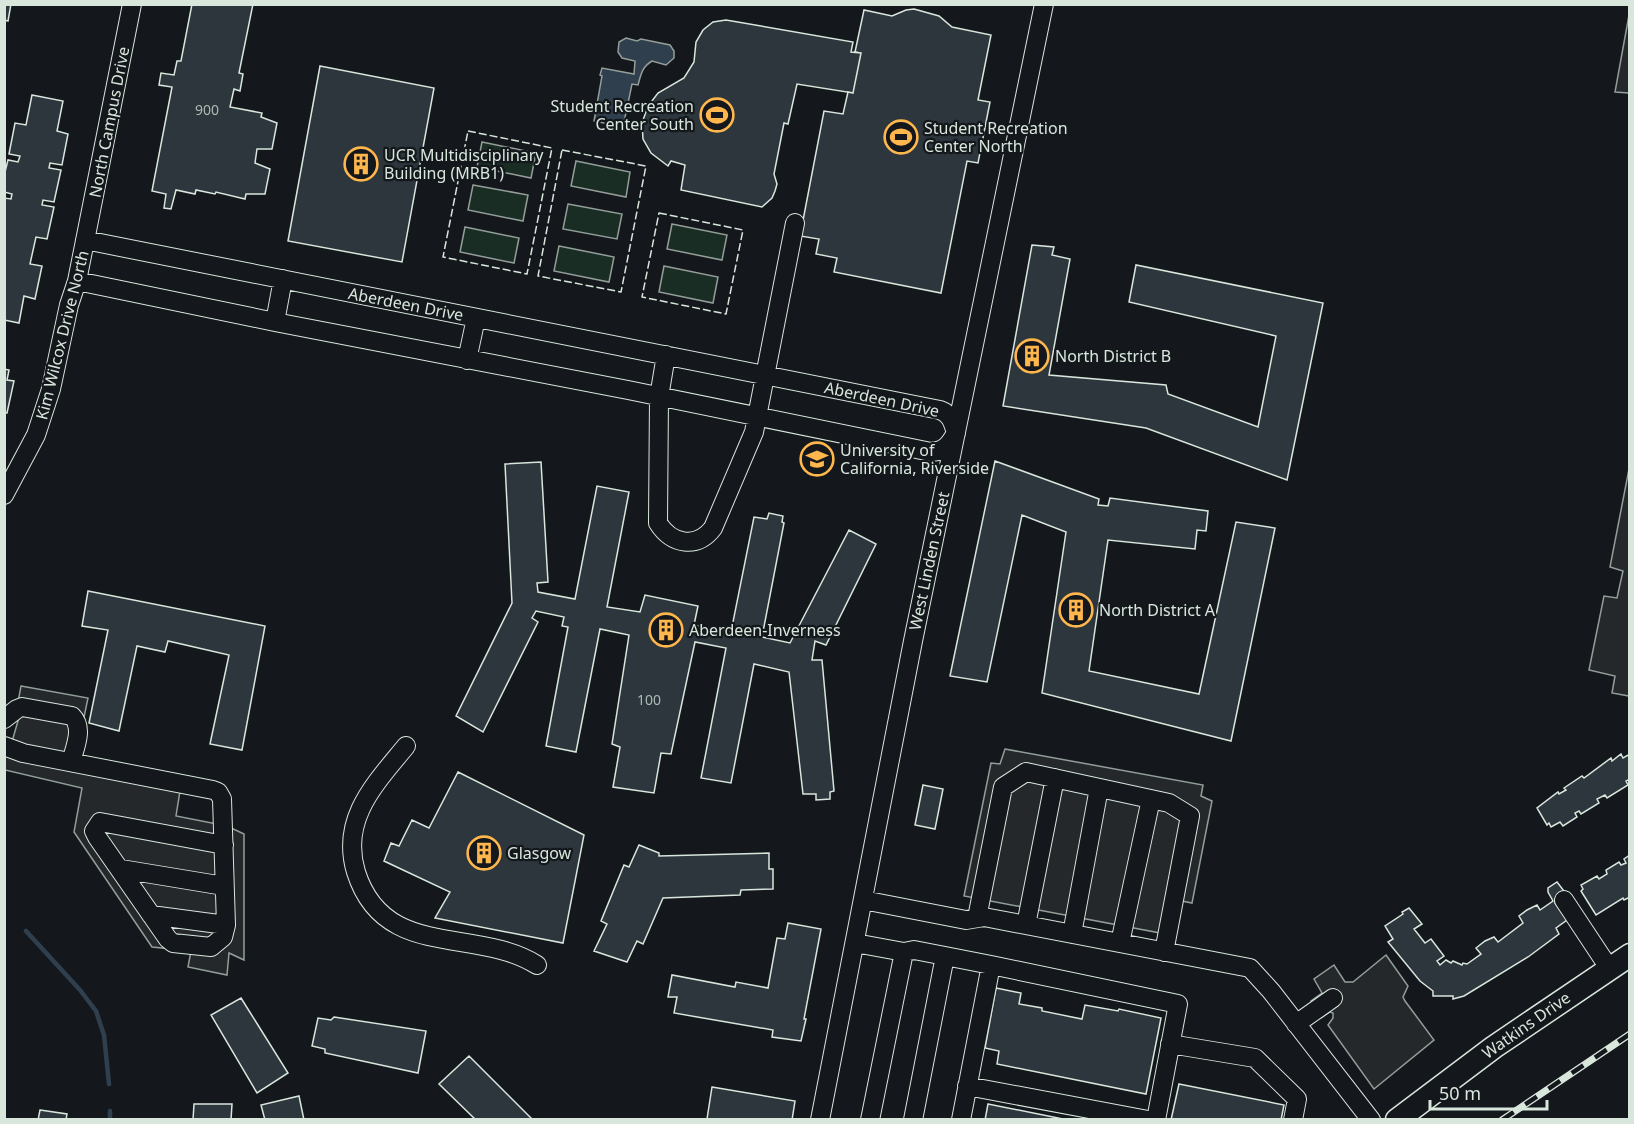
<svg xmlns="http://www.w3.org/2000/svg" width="1634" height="1124" font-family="'Noto Sans',sans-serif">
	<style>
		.green { fill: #1a2d24; stroke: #939e99; stroke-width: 1.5 }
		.parking { fill: #24282b; stroke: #939e99; stroke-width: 1.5 }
		.water { fill: #2f3f4d; stroke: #939e99; stroke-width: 1.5 }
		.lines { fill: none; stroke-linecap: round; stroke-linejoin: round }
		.stream { stroke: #2f3f4d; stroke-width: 4.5 }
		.building { fill: #2c363c; stroke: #d8e6dc; stroke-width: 1.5 }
		.minor-casing { stroke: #d8e6dc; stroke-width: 20 }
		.major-casing { stroke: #d8e6dc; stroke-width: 25 }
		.minor { stroke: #14181c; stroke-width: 18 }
		.major { stroke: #14181c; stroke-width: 22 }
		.rail-casing { stroke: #d8e6dc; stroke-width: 7 }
		.rail { stroke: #14181c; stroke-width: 4.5; stroke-dasharray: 14; stroke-linecap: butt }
		.fence { stroke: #d8e6dc; stroke-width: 1.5; stroke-dasharray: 8 3; stroke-linecap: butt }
		.labels { text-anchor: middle; stroke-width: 4.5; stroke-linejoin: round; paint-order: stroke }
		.number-label { font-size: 14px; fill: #adbab4 }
		.poi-label { font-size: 16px; fill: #d8e6dc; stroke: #14181c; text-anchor: start }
		.street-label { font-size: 16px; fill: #d8e6dc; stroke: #14181c }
	</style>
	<rect width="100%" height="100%" fill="#14181c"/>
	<path class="green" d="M482 142 536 153 531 178 477 167Z
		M576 161 630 172 626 197 571 186Z
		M473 185 528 195 523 221 468 210Z
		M568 204 622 214 617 239 563 229Z
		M672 224 727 235 722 260 667 249Z
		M465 227 519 238 514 263 460 252Z
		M559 246 614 257 609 282 554 271Z
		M664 266 718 277 713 303 659 292Z"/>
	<path class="parking" d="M1629 15 1630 93H1629L1615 92Z
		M1629 469V696L1612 693 1615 676 1589 670 1604 596 1617 598 1623 571 1610 567Z
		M21 686 88 698 83 722 62 767 180 791 176 816 227 826 244 834V960L229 953 227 975 188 967 191 951 152 947 74 832 82 788 5 770 4 750 9 752 20 714 16 713Z
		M1005 749 1203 785 1201 796 1212 801 1192 903 1177 900 1171 935 964 896 991 763 1000 764Z
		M1386 955 1408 986 1403 997 1405 1001 1434 1040 1374 1089 1328 1025 1333 1018V1013L1330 1012 1321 1018 1311 1001 1322 993 1314 979 1334 965 1345 982H1353Z"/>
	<path class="water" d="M626 38 637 41 641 39 670 45 674 51V58L666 65 652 61C642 67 641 74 638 85L632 84 623 127 594 121 602 76 600 75 602 68 634 74 635 61 622 58 618 52 619 42Z"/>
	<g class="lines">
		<path class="stream" d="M26 931 80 990 96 1011 104 1035 109 1084
			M110 1120V1111"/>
	</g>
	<path class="building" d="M4 4H11L8 21 4 20Z
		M192 4H253L239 73 243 74 240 91 234 89 230 107 262 113 261 117 277 123 272 149H257L255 163 270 169 265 194H246L245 199 216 192 215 194 196 190 195 194 176 190 171 209 164 208 166 194 152 191 172 87 159 85 161 73 174 75 177 61H181Z
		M914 9 939 16 952 27 991 35 978 100 990 102 978 163 967 161 941 293 834 272 837 258 816 254 819 239 800 236 824 111 843 114 848 92 853 93 861 53 855 52 864 10 892 16 906 10Z
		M726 20 853 42 851 52 861 53 853 93 797 84 788 124 784 123 774 174 777 184 775 191 772 198 762 207 681 190 685 165 671 161 668 166 651 153 643 139 642 123 648 106 658 93 684 78 694 62 696 42 703 30 713 22Z
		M320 66 434 88 402 262 288 241Z
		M32 95 63 101 57 131 68 134 62 165 50 163 49 168 61 170 54 202 43 200 42 205 54 207 47 239 36 237 30 264 42 266 35 299 24 296 19 323 4 320V198L11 199 12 194 4 192V176L8 160 18 162 20 156 9 154 15 123 26 125Z
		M1032 245 1054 247 1052 255 1070 259 1049 375 1166 385 1168 394 1258 427 1276 336 1129 302 1136 265 1323 303 1287 480 1146 428 1003 406Z
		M4 369 9 370 7 380 14 381 7 413 4 412Z
		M995 461 1099 499 1098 505 1108 506 1110 498 1208 511 1206 531 1197 530 1195 549 1108 540 1089 671 1199 694 1236 522 1275 528 1231 741 1042 693 1066 532 1022 515 987 682 950 676Z
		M541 462 548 582 537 583 538 592 575 599 597 486 629 492 607 607 640 612 645 595 698 606 694 625 731 632 754 517 767 519 769 513 783 516 782 522 784 523 762 637 790 643 849 530 876 544 826 645 815 641 812 660H822L834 791 830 792V799L816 800V794H803L789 672 754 664 731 783 701 778 726 648 695 642 671 754 661 753 654 793 613 787 620 747 612 744 629 635 600 629 576 752 546 746 568 627 562 626 564 617 536 611 532 618 538 622 483 732 456 716 512 603 505 464Z
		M88 591 265 626 242 750 210 744 229 655 168 641 165 652 137 646 119 731 89 723 108 630 82 626Z
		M1621 754 1623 758 1630 754V779L1626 781 1628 785 1607 798 1605 795 1597 799 1599 803 1581 814 1579 811 1575 813 1577 817 1563 826 1560 822 1551 827 1549 823 1547 825 1537 808 1558 792 1559 794 1566 790 1564 788 1582 776 1584 778 1611 758 1612 761Z
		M458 772 584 835 563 943 435 918 450 892 384 861 391 843 399 846 412 820 429 828Z
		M923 785 943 789 935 829 915 825Z
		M639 845 659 853V856L769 853V869H773V889L741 890 740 895 663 898 643 944 637 941 627 962 594 951 607 924 601 921 624 865 629 867Z
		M1630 855V897L1624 900 1623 898 1596 915 1581 891 1583 889 1581 885 1597 876 1599 879 1607 874 1606 870 1619 862 1621 865 1626 863 1624 859Z
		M1557 882 1564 891 1556 897 1555 903 1567 920 1556 928 1559 934 1528 957 1464 996 1453 999V996H1433V991L1420 981 1388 942 1393 939 1385 926 1403 914 1402 912 1409 908 1422 924 1414 929 1425 943 1431 939 1444 956 1437 961 1440 965 1446 960 1451 963 1453 961 1462 965 1463 963 1467 964 1481 954 1476 948 1485 941 1494 937 1498 942 1523 923 1519 916 1527 910 1537 905 1540 910 1553 901 1548 892V888Z
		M788 923 821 929 804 1019H806L801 1041 772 1037 773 1030 674 1013 677 997H668L672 975 735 987 736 982 768 988 777 938 785 939Z
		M996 988 1021 993 1019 1004 1042 1008V1011L1082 1019 1085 1005 1118 1011 1119 1009 1161 1018 1146 1094 997 1064 999 1051 985 1048Z
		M241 998 288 1073 257 1093 211 1015Z
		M334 1017 426 1031 418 1073 325 1053V1049L312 1046 318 1018 331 1020Z
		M469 1056 532 1119V1120H476L439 1084Z
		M1179 1084 1284 1105 1281 1120H1171Z
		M712 1087 795 1101 792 1120 707 1119Z
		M299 1096 304 1120H265L261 1105Z
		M194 1104H232L231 1120H193Z
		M988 1104 1068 1120H985Z
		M40 1110 67 1114 66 1120H38Z"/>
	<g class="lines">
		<g class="minor-casing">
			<path id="minor" d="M77 281 275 322 628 390 931 452C945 451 949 445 956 433 953 423 951 414 940 410L85 240
				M275 322 283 279
				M666 355 659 397 658 523C672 545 697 549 713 528L754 432 795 223
				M467 360 476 318
				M4 495 36 435 51 389 69 305 77 281 132 4
				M4 719 17 709 22 707 72 716C84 728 75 747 71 762
				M4 746 23 753 213 790 218 792 222 799 226 925 223 937 211 947 173 943 168 939 97 837 94 831 100 822 224 845
				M406 746C375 784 340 819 356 872 384 961 475 926 537 965
				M121 869 224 886
				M863 900 966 920 984 917 1250 968 1271 991 1371 1120
				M1564 900 1609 968
				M151 915 226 925
				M977 918 1003 787 1026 772 1169 803 1190 816 1164 952
				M1026 925 1055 778
				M1072 934 1099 788
				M855 943 904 952 914 950 945 956 913 1120
				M1120 943 1151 799
				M945 956 991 965 961 1120
				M991 965 1178 1004 1156 1120
				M1296 1024 1333 998
				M1170 1044 1255 1058 1297 1099 1293 1120
				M967 1086 1148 1120
				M820 1120 913 641 1044 4
				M870 1120 904 952"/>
		</g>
		<g class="major-casing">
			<path id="major" d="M1397 1120 1494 1047 1630 955"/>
		</g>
		<use href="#minor" class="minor"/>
		<use href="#major" class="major"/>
		<g class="rail-casing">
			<path id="rail" d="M1502 1120 1630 1034"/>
		</g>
		<use href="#rail" class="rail"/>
		<path class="fence" d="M468 131 552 148 527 274 443 257Z
			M562 150 646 166 621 292 538 276Z
			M659 213 743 230 726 314 642 297Z"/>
	</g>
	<defs>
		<g id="stadium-ring" transform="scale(1.725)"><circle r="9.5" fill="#14181c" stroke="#ffb74d" stroke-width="1.5"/><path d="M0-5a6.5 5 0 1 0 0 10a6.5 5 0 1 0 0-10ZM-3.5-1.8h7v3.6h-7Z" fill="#ffb74d"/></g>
		<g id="building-ring" transform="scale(1.725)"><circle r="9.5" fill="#14181c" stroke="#ffb74d" stroke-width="1.5"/><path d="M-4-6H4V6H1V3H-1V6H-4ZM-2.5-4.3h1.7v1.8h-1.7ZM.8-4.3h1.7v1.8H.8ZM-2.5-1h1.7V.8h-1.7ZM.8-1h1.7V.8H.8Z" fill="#ffb74d"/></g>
		<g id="university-ring" transform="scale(1.725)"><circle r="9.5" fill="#14181c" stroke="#ffb74d" stroke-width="1.5"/><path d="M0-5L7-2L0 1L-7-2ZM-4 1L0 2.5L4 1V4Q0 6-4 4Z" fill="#ffb74d"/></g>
	</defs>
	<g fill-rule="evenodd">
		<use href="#stadium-ring" x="717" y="115"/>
		<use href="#stadium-ring" x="901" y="137"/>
		<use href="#building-ring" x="361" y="164"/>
		<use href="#building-ring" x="1032" y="356"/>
		<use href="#university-ring" x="817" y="459"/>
		<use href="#building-ring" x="1076" y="610"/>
		<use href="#building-ring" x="666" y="630"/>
		<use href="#building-ring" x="484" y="853"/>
	</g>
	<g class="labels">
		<g class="number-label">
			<text x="207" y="115">900</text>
			<text x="649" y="705">100</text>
		</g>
		<g class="poi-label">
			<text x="694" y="112" text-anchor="end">Student Recreation<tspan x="694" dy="18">Center South</tspan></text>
			<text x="924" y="134">Student Recreation<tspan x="924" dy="18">Center North</tspan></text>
			<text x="384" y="161">UCR Multidisciplinary<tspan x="384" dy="18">Building (MRB1)</tspan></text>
			<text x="1055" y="362">North District B</text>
			<text x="840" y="456">University of<tspan x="840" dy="18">California, Riverside</tspan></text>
			<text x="1099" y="616">North District A</text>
			<text x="689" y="636">Aberdeen-Inverness</text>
			<text x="507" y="859">Glasgow</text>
		</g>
		<g class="street-label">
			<text transform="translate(109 122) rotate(-79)" y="6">North Campus Drive</text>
			<text transform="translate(406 304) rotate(11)" y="6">Aberdeen Drive</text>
			<text transform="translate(62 335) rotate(-76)" y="6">Kim Wilcox Drive North</text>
			<text transform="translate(882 399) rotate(12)" y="6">Aberdeen Drive</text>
			<text transform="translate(929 561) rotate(-78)" y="6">West Linden Street</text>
			<text transform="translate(1526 1025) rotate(-35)" y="6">Watkins Drive</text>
		</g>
	</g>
	<rect width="1634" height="1124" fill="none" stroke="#d8e6dc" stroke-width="12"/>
	<path d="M1430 1100v9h117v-9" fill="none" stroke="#d8e6dc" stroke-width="3"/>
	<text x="1439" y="1100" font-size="18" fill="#d8e6dc" stroke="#14181c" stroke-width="4.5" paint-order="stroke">50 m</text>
</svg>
